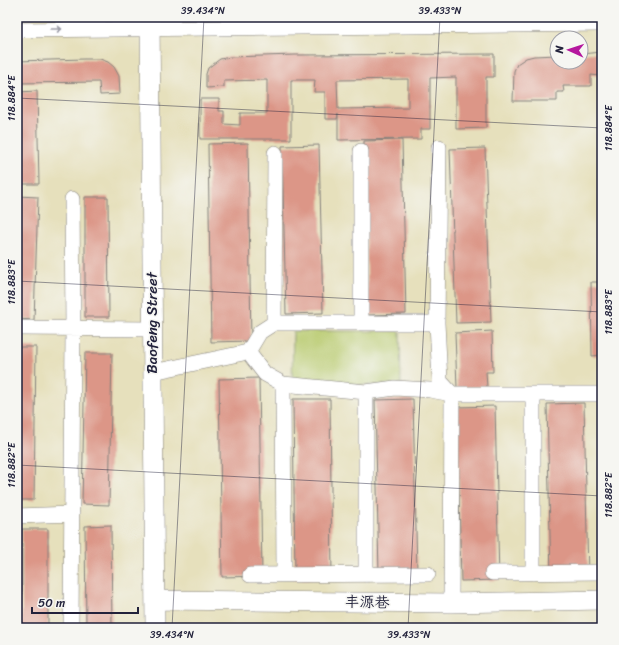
<svg xmlns="http://www.w3.org/2000/svg" width="619" height="645" font-family="Sriracha,'LXGW WenKai TC',sans-serif">
	<style>
		.green { fill: #b9cb6f; stroke: #6e7655 }
		.building { fill: #dc9687; fill-rule: evenodd }
		.lines { fill: none; stroke-linecap: round; stroke-linejoin: round }
		.minor-casing { stroke: #84817c; stroke-width: 16 }
		.tertiary-casing { stroke: #84817c; stroke-width: 20 }
		.minor { stroke: #fff; stroke-width: 15 }
		.tertiary { stroke: #fff; stroke-width: 19 }
		.oneway { stroke: #9c9ca7 }
		.ticks { fill: none; stroke: #22223b; stroke-width: 1; stroke-opacity: 0.45 }
		.labels { text-anchor: middle; stroke-width: 3; stroke-linejoin: round; paint-order: stroke }
		.street-label { font-size: 15px; fill: #22223b; stroke: #f6f6f2 }
		.neatline { fill: none; stroke: #22223b; stroke-width: 1.5 }
		.ticks-label { font-size: 10px; text-anchor: middle; fill: #22223b }
	</style>
	<rect width="100%" height="100%" fill="#f6f6f2"/>
	<filter id="ink" filterUnits="userSpaceOnUse"><feTurbulence type="fractalNoise" baseFrequency=".025" numOctaves="2"/><feDisplacementMap in="SourceGraphic" scale="8" xChannelSelector="R" yChannelSelector="G"/><feConvolveMatrix kernelMatrix="1 2 1 2 8 2 1 2 1" color-interpolation-filters="sRGB"/></filter>
	<filter id="wash" filterUnits="userSpaceOnUse"><feTurbulence type="fractalNoise" baseFrequency=".012" numOctaves="4" result="noise"/><feDisplacementMap in="SourceGraphic" scale="16" xChannelSelector="R" yChannelSelector="G"/><feGaussianBlur stdDeviation="0.9" result="paint"/><feColorMatrix in="noise" values="0 0 0 0 0 0 0 0 0 0 0 0 0 0 0 0 0 1.4 0 .05"/><feComposite in="paint" operator="in"/></filter>
	<g filter="url(#wash)">
		<rect width="100%" height="100%" fill="#e6e0bc"/>
		<path class="green" d="M293 331H400L401 385H292Z"/>
		<g id="blocks">
			<path class="building" d="M602 52V96H601L600 76 591 75V86H563L564 92H557V101H513L514 71 517 64 526 58 534 56 557 55V62H581V54Z
				M494 54V77H486V128L456 129V77L430 78V129H421V139L338 140V114L337 119H325V92H314L315 80H291V139H200V99H219V111H224V124L240 125V113H267V80L224 81V87L206 88V74L208 68 220 59 230 57 295 55ZM408 79V108L338 109 337 80Z
				M84 59H100L108 62 114 67 119 76 120 94 100 95 99 82 17 83V61Z
				M37 91 39 184H17V92Z
				M402 140 406 314 368 315 364 141Z
				M248 143 251 341 211 342 208 144Z
				M319 145 323 313 286 314 282 146Z
				M485 148 491 322 456 323 450 149Z
				M17 196 38 197 34 320 17 319Z
				M85 197H108L109 317H85Z
				M591 282H602V355L592 356Z
				M492 331 493 372H486L487 387 457 388 455 333Z
				M17 347H36L34 500H17Z
				M85 353H112L109 505 82 504Z
				M259 378 262 576 222 577 219 379Z
				M293 399H330L332 578 295 579Z
				M413 399 417 573 379 574 375 400Z
				M584 403 588 577 551 578 547 404Z
				M495 406 499 580 461 581 457 407Z
				M111 525 112 628H86L85 526Z
				M22 529H48V628H22Z
				M292 624V628H240L242 626Z"/>
		</g>
	</g>
	<g filter="url(#ink)">
		<use href="#blocks" fill-opacity="0" stroke="#84817c" stroke-width="1"/>
		<g class="lines">
			<g class="minor-casing">
				<path id="minor" d="M17 30 602 24
					M361 151V323
					M274 323 275 153
					M437 323 439 147
					M17 328 153 329
					M248 352 260 332 274 323H437L440 381 452 394 451 603
					M153 372 248 352 265 374 283 384 366 392 395 388 430 390 452 394H602
					M283 384 284 575
					M366 392V575
					M533 395V573
					M17 516 72 514
					M492 573 602 572
					M250 575 428 574
					M71 628 73 329 72 199"/>
			</g>
			<g class="tertiary-casing">
				<path id="tertiary" d="M150 17 155 628
					M155 600 451 603 602 600"/>
			</g>
			<use href="#minor" class="minor"/>
			<use href="#tertiary" class="tertiary"/>
		</g>
		<defs><path id="oneway-shaft" d="M-6 0H5M1.5-3L5.5 0L1.5 3" fill="none" stroke-width="1.6" stroke-linecap="round" stroke-linejoin="round"/></defs>
		<use class="oneway" href="#oneway-shaft" transform="translate(56 29)"/>
	</g>
	<path class="ticks" d="M17 98 602 128M17 281 602 312M17 465 602 496M172 628 204 17M408 628 440 17"/>
	<g class="labels">
		<g class="street-label">
			<text transform="translate(152 323) rotate(-90)" y="5">Baofeng Street</text>
			<text transform="translate(367 602) rotate(1)" y="5">丰源巷</text>
		</g>
	</g>
	<rect width="619" height="645" fill="none" stroke="#f6f6f2" stroke-width="44"/>
	<g transform="translate(569 50) rotate(273)"><circle r="19" fill="#f6f6f2" stroke="#a1a1a9"/>
	<path d="M0-3L7 15L0 10L-7 15Z" fill="#b5179e"/>
	<text y="-6" font-size="11" font-weight="bold" text-anchor="middle" fill="#22223b">N</text>
	</g>
	<path d="M32 607v6h106v-6" fill="none" stroke="#22223b" stroke-width="2"/>
	<text x="38" y="607" font-size="12" fill="#22223b" stroke="#f6f6f2" stroke-width="3" paint-order="stroke">50 m</text>
	<rect x="22" y="22" width="575" height="601" class="neatline"/>
	<g class="ticks-label">
		<text x="203" y="14">39.434°N</text>
		<text x="440" y="14">39.433°N</text>
		<text transform="translate(11 98) rotate(-90)" y="4">118.884°E</text>
		<text transform="translate(608 128) rotate(-90)" y="4">118.884°E</text>
		<text transform="translate(11 282) rotate(-90)" y="4">118.883°E</text>
		<text transform="translate(608 312) rotate(-90)" y="4">118.883°E</text>
		<text transform="translate(11 465) rotate(-90)" y="4">118.882°E</text>
		<text transform="translate(608 495) rotate(-90)" y="4">118.882°E</text>
		<text x="172" y="638">39.434°N</text>
		<text x="409" y="638">39.433°N</text>
	</g>
</svg>
